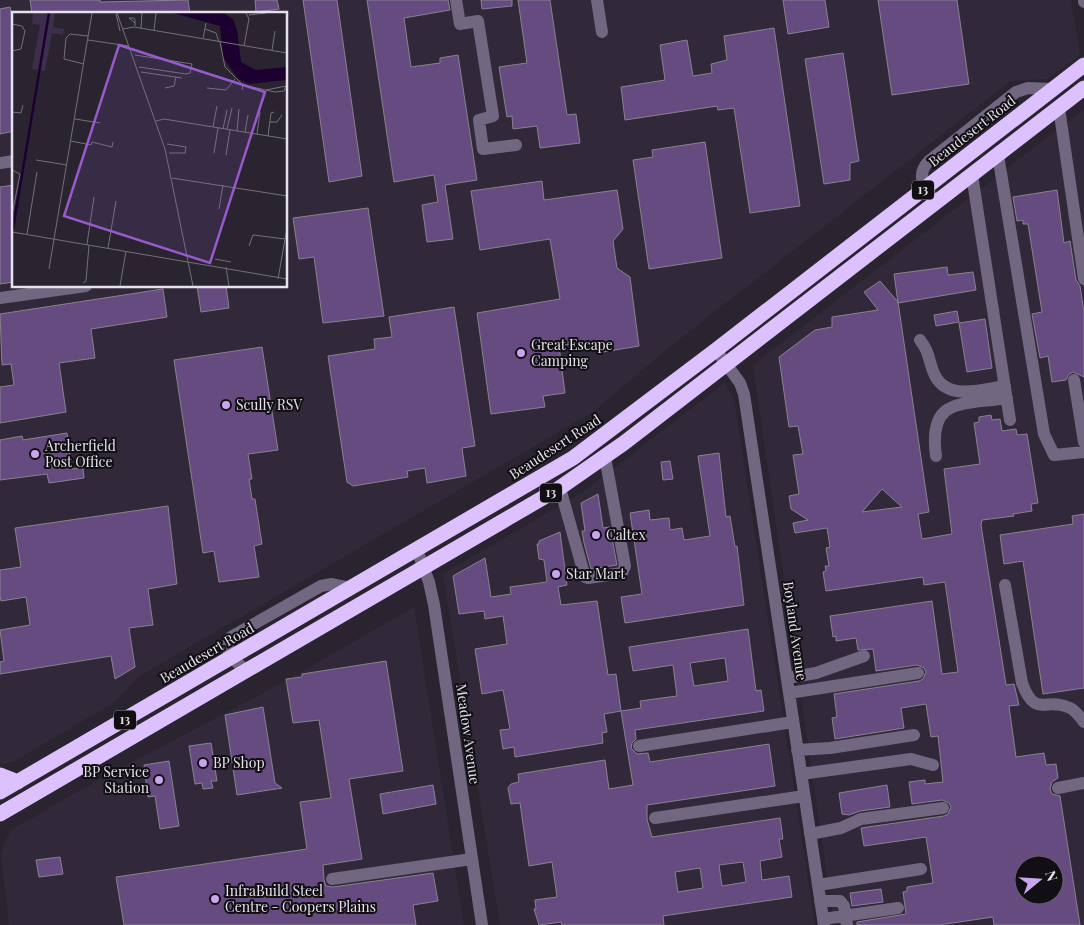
<svg xmlns="http://www.w3.org/2000/svg" width="1084" height="925" font-family="'Playfair Display',serif">
	<style>
		.built { fill: #31293a; fill-rule: evenodd }
		.building { fill: #654b80; stroke: #88828f; fill-rule: evenodd }
		.lines { fill: none; stroke-linecap: round; stroke-linejoin: round }
		.minor { stroke: #726780; stroke-width: 12 }
		.highway { stroke: #ddc0fe; stroke-width: 15 }
		.poi-dot { fill: #c8a5ee; stroke: #110f14; stroke-width: 2 }
		.labels { text-anchor: middle; stroke-width: 4; stroke-linejoin: round; paint-order: stroke }
		.shield { fill: #110f14; stroke: #a5a3a9; stroke-width: 1 }
		.shield-label { font-size: 12px; font-weight: bold; fill: #e5e2e9 }
		.street-label { font-size: 14px; fill: #e5e2e9; stroke: #110f14 }
		.poi-label { font-size: 14px; fill: #e5e2e9; stroke: #110f14; text-anchor: start }
		.inset-river { fill: none; stroke: #1c0130; stroke-width: 2.5 }
		.inset-road { fill: none; stroke: #747079; stroke-width: 1 }
		.view { fill: #965aca; fill-opacity: 0.15; stroke: #965aca; stroke-width: 2.5 }
		.inset-edge { fill: none; stroke: #e5e2e9; stroke-width: 2.5 }
	</style>
	<rect width="100%" height="100%" fill="#29242f"/>
	<path class="built" d="M0 0H1071L1080 55 1047 79 1011 81 672 345 593 412 138 677 115 702 13 762 0 764ZM14 14H286V286H14Z
		M1084 109V925H834L753 365ZM1024 865H1054V895H1024Z
		M724 383 734 398 815 925H500L443 574 583 492Z
		M414 607 464 925H9L1 855 6 838 13 829 82 789 280 684Z"/>
	<path class="building" d="M30 0H100V2L188 0 190 14H32Z
		M255 0H277L279 9 256 12Z
		M303 0H337L362 176 329 182Z
		M367 0H448L450 10 404 18 411 67 440 63V58L458 55 477 180 445 185 453 239 427 242 422 205 438 202 434 175 394 182Z
		M481 0H512V6L482 9Z
		M518 0H550L567 115 576 114 580 143 540 148 537 126 513 129 512 116 507 117 499 67 527 63Z
		M783 0H825L829 27 788 34Z
		M878 0H957L969 84 892 95Z
		M10 7 14 23V131L0 134V9Z
		M774 28 800 206 750 213 734 108 718 110 717 106 625 120 621 87 665 80 660 45 687 40 693 76 712 73 711 64 727 60 724 36Z
		M843 53 859 161 850 163V180L824 184 805 59Z
		M705 142 722 258 649 269 633 160 653 157 652 150Z
		M542 181 544 200 617 190 623 229 613 241 617 268 630 277 639 346 603 352 589 341 559 346 565 393 543 396 545 407 491 414 477 313 560 299 550 239 480 250 471 191Z
		M14 185V282L0 284V187Z
		M1057 190 1064 243 1070 241 1076 280 1080 286 1084 312V377L1073 372 1069 374 1066 380 1052 382 1048 356 1040 358 1032 314 1042 312 1028 224H1023V220L1017 221 1013 197Z
		M368 208 384 316 323 323 314 257 299 259 293 218Z
		M947 267 948 275 973 272 976 290 898 303 894 274Z
		M880 281 898 302 929 512 918 514 922 539 952 534 944 469 980 464 974 423 979 422V417L991 415 992 420 1000 419 1002 431 1016 429 1017 435 1027 434 1038 503 1031 504 1032 511 1013 514 1014 516 982 520 981 525 1006 685 1014 684 1019 705 1009 706 1016 757 1044 753 1046 765 1056 764 1058 778 1052 782 1050 789 1052 794 1060 796 1080 925H994L993 917 939 925H857V922L906 914 903 892 907 891V887L933 883 926 837 864 846 861 828 944 816 948 814 951 807 949 803 942 800 912 804 909 782 925 780V784L943 782 938 736 931 737 926 704 901 708 904 728 835 739 832 718 837 717 834 694 919 681 923 679 926 672 924 668 917 665 876 671 873 649 858 650 856 638 836 641V636L833 637 830 616 932 601 942 674 958 672 945 582 924 585 923 577 826 591 823 572 826 571 825 566H829L826 548 830 547 827 528 795 533 793 523 808 520 791 509 789 496 799 494 793 455 803 454 798 426 789 427 779 357 815 330 832 327V317L878 310 864 292ZM882 489 902 507 862 512ZM1024 865H1054V895H1024Z
		M197 286H226L229 308 201 312Z
		M163 289 167 317 91 329 95 358 59 363 66 412 0 423V387L14 385 11 364 2 365 0 314Z
		M454 307 475 446 462 448 466 476 427 483 425 468 407 471 408 477 353 486 347 482 328 356 375 349 374 339 392 337 389 317Z
		M957 311 959 322 936 326 934 315Z
		M985 319 992 368 967 372 959 323Z
		M262 347 278 450 248 454 252 479H249L252 499H255L262 544 254 546 259 577 219 582 214 551 203 553 174 360Z
		M67 433 72 469 83 468 84 478 49 483 47 474 0 480V440L22 436 23 440Z
		M719 453 726 517 730 516 735 547 737 546 744 605 625 623 621 597 642 594 630 513 649 510 650 520 669 518 670 530 682 528 684 540 710 536 698 456Z
		M670 461 673 479 663 480 661 462Z
		M598 494 603 528 610 527 617 565 591 569 584 543 582 531H585L581 503Z
		M168 506 177 584 148 589 153 625 129 628 135 667 115 679 111 656 0 674V662L4 661 0 630 30 625 26 597 1 601 0 596V570L21 567 15 528Z
		M1084 514V688L1043 694 1023 561 1004 564 1000 535 1073 524 1072 516Z
		M560 532 567 585 558 587 561 605 597 601 608 675 616 674 621 711 604 714 607 732 602 733 603 743 515 757 514 747 503 749 500 730 510 729 503 690 482 694 475 649 507 644 503 616 485 619 484 611 459 614 453 576 485 558 491 597 511 594 510 587 547 582 544 560 539 559 537 544H539V541Z
		M748 629 756 691 761 690 764 711 635 730 636 739 632 743 631 748 637 754 648 753 650 762 769 744 775 786 647 805V819L652 837 780 818 783 839H779L782 857 760 861 762 880 789 876 792 897 663 916 664 925H562L561 922 539 925 534 909H536L535 900 557 897 552 862 529 866 520 803 511 804 508 788 511 784 519 782 518 774 605 760 609 789 633 785 621 711 641 708 640 701 677 696 673 665 633 671 629 647ZM725 658 728 681 694 686 690 663ZM743 862 746 882 722 886 719 865ZM700 868 703 888 678 892 675 872Z
		M386 661 403 771 349 779 362 859 323 865 324 880 326 886 333 887 433 873 438 901 413 905 416 925H124L116 877 307 849 300 802 331 798 319 720 293 723 286 679 302 677V674Z
		M263 707 275 783 282 788 237 795 225 715Z
		M211 743 217 781H211L213 788 203 789 202 783 195 784 189 746Z
		M169 761 179 826 160 829 155 796 148 797 144 765Z
		M433 785 436 804 383 814 380 794Z
		M887 785 890 807 860 811 849 815 842 814 839 793Z
		M60 857 63 874 39 877 36 860Z
		M881 889 883 902 852 906 850 893Z"/>
	<g class="lines">
		<path class="minor" d="M456 0 460 24 478 21 493 116 479 120 483 149 516 145
			M597 0 602 32
			M1084 0V2
			M1059 108 1084 279
			M998 155 1044 434 1054 455 1084 452
			M0 163 14 161
			M972 175 1010 420
			M936 203C926 189 914 176 929 161L1016 92 1028 88 1052 89
			M0 298 86 286
			M920 340C929 352 928 357 933 371 944 402 980 390 1005 386
			M716 350 740 383 744 394 824 925
			M1074 380 1084 442
			M936 456C928 397 961 405 1007 398
			M560 488 585 577 588 578 622 573 625 566 605 457
			M417 550 429 582 434 605 482 925
			M1005 585 1022 683C1036 720 1046 696 1070 708 1076 711 1080 717 1084 722
			M248 671C237 664 221 651 231 637L321 586 332 584 351 588
			M787 678 816 673 864 656
			M789 693 918 673
			M639 746 793 722
			M797 750 830 748 914 735
			M801 774 911 759 933 765
			M1058 788 1084 783
			M655 818 804 796
			M810 834 841 828 861 819 943 808
			M332 879 472 859
			M818 885 921 869
			M820 901H840L844 906 847 925
			M823 919 898 908"/>
		<path class="highway" d="M0 775 18 782
			M0 792 573 458 716 350 1084 65
			M0 814 558 489 624 443 1084 88"/>
	</g>
	<g class="poi-dot">
		<circle cx="521" cy="353" r="5"/>
		<circle cx="226" cy="405" r="5"/>
		<circle cx="35" cy="454" r="5"/>
		<circle cx="596" cy="535" r="5"/>
		<circle cx="556" cy="574" r="5"/>
		<circle cx="203" cy="763" r="5"/>
		<circle cx="159" cy="780" r="5"/>
		<circle cx="215" cy="899" r="5"/>
	</g>
	<g class="labels">
		<g class="shield">
			<rect x="912" y="180.5" width="22" height="19" rx="4"/>
			<rect x="540" y="483.5" width="22" height="19" rx="4"/>
			<rect x="114" y="710.5" width="22" height="19" rx="4"/>
		</g>
		<g class="shield-label">
			<text x="923" y="194">13</text>
			<text x="551" y="497">13</text>
			<text x="125" y="724">13</text>
		</g>
		<g class="street-label">
			<text transform="translate(972 131) rotate(-38)" y="5">Beaudesert Road</text>
			<text transform="translate(555 447) rotate(-33)" y="5">Beaudesert Road</text>
			<text transform="translate(795 631) rotate(82)" y="5">Boyland Avenue</text>
			<text transform="translate(207 653) rotate(-30)" y="5">Beaudesert Road</text>
			<text transform="translate(468 734) rotate(82)" y="5">Meadow Avenue</text>
		</g>
		<g class="poi-label">
			<text x="531" y="350">Great Escape<tspan x="531" dy="16">Camping</tspan></text>
			<text x="236" y="410">Scully RSV</text>
			<text x="45" y="451">Archerfield<tspan x="45" dy="16">Post Office</tspan></text>
			<text x="606" y="540">Caltex</text>
			<text x="566" y="579">Star Mart</text>
			<text x="213" y="768">BP Shop</text>
			<text x="149" y="777" text-anchor="end">BP Service<tspan x="149" dy="16">Station</tspan></text>
			<text x="225" y="896">InfraBuild Steel<tspan x="225" dy="16">Centre - Coopers Plains</tspan></text>
		</g>
	</g>
	<g transform="translate(12 12)">
		<rect width="275" height="275" fill="#29242f"/>
		<path d="M21 1H43L41 15 52 17 51 23 40 21 33 59 20 57 28 13 20 12Z" fill="#3d2e4c"/>
		<path d="M161 1H212L221 7 225 18 229 50 244 58 275 55V68L237 72 226 67 211 45 208 14Z" fill="#1c0130"/>
		<path class="inset-river" d="M1 217 37 1"/>
		<path class="inset-road" d="M105 1 153 137 181 274M104 2 108 19M237 3 254 1M0 12 10 14 13 19 9 37 0 39M123 14V8L122 6H117L123 11M129 16 130 1M111 17 122 15 275 41M193 17 204 21 207 30M142 18 144 1M191 27 194 11M76 28 117 34M208 30 213 55 231 73 230 78M232 34 237 7 234 1M260 38 263 19M123 43 180 52 178 61 174 62 127 55M72 52 52 47 54 26 58 22 76 24M129 60 170 66M231 73 263 80 272 79 274 74 254 78M153 76 162 74 164 65M195 76 214 78 223 67M0 100 9 101 11 93M63 107 88 111M144 109 152 107 275 127M258 110H265L270 103M201 115 205 94M211 117 215 98M215 117 220 96M225 119 227 97M233 120 236 103M245 122 248 100M256 124 259 101 262 100M59 129 79 133 80 130 100 135 101 130M155 132 174 135 173 141H157M202 141 206 116M214 143 218 118M24 148 55 153M0 158 8 162 0 203M160 166 275 184M207 197 211 173M0 220 275 267M15 222 25 160M75 232 82 185M237 234 241 223 273 227M96 236 104 189M203 247 219 250M214 255 217 274M37 257 80 1M266 267 275 216M71 271 74 269 77 233M108 274 114 239"/>
		<path class="view" d="M107 33 253 80 198 251 52 204Z"/>
		<rect width="275" height="275" class="inset-edge"/>
	</g>
	<g transform="translate(1039 880) rotate(72)"><circle r="24" fill="#110f14" stroke="#666369"/>
	<path d="M0-4L9 19L0 12L-9 19Z" fill="#c8a5ee"/>
	<text y="-8" font-size="14" font-weight="bold" text-anchor="middle" fill="#e5e2e9">N</text>
	</g>
</svg>
